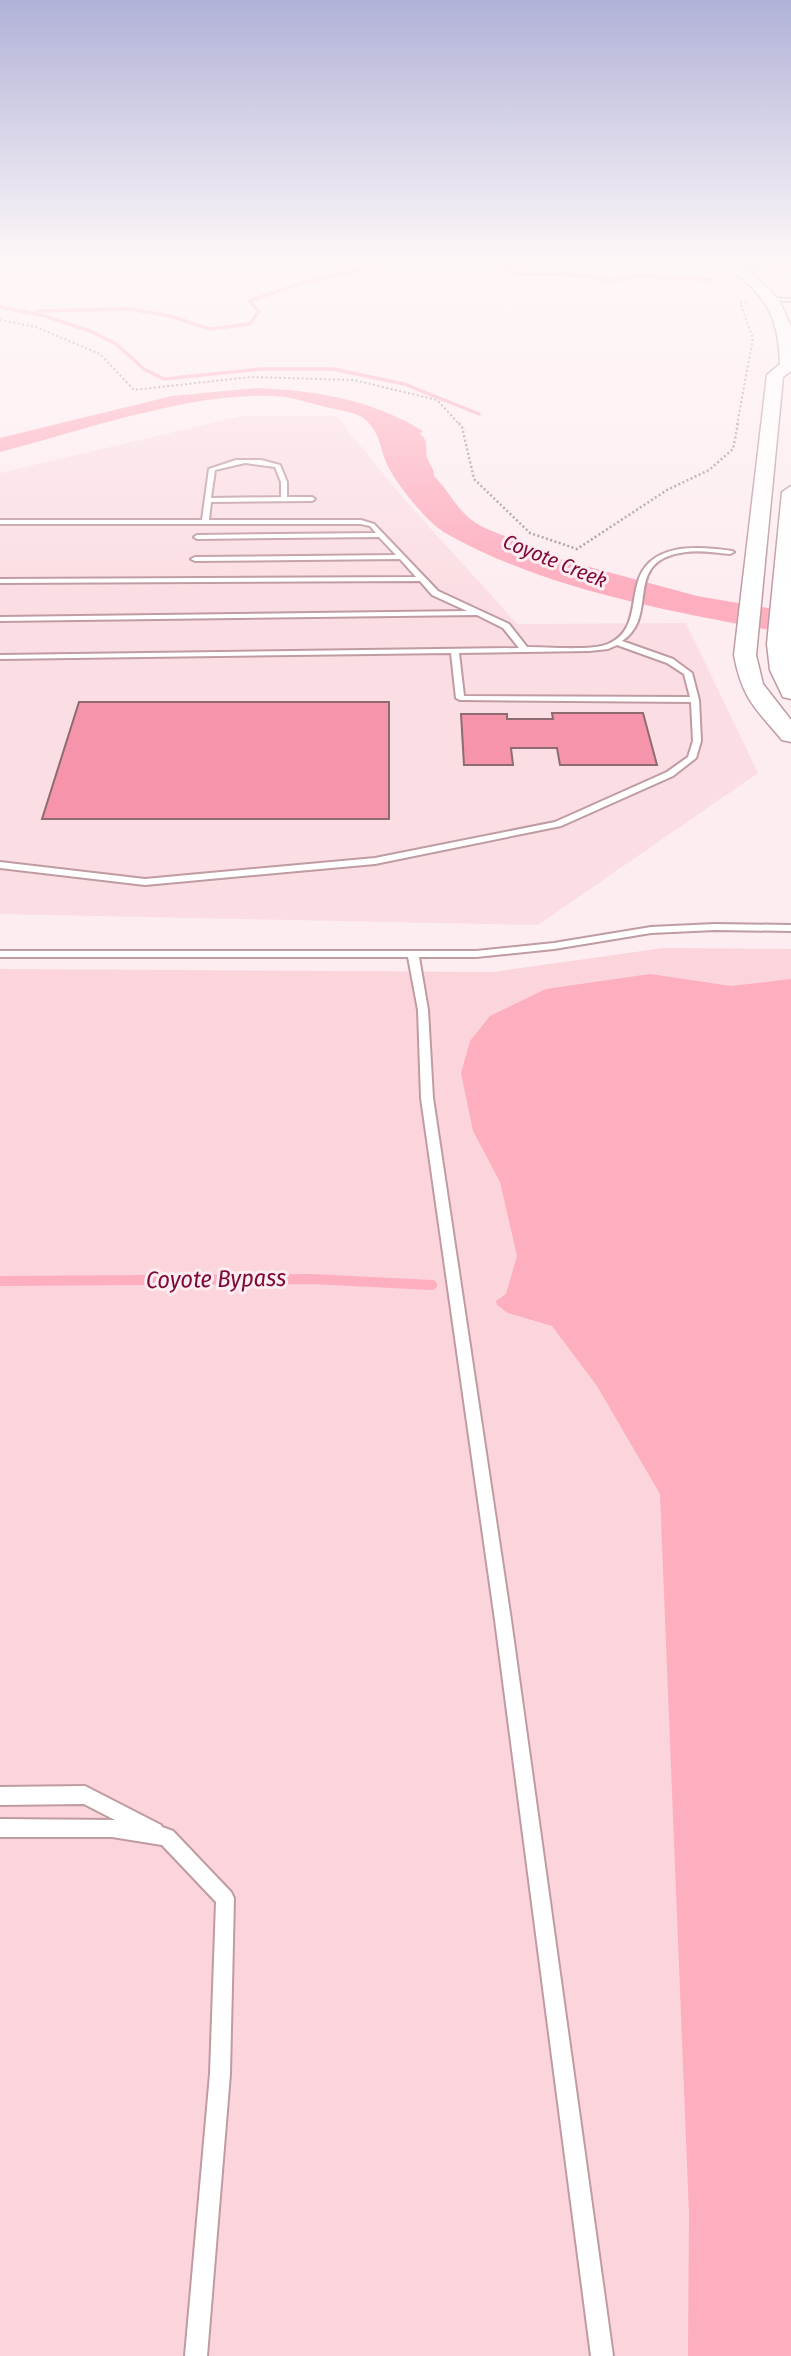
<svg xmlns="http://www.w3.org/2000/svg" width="791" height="2356" font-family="'Fira Sans Condensed',sans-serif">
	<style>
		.built { fill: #fbdee3 }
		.green { fill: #fcd5dc }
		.water { fill: #fdaebf }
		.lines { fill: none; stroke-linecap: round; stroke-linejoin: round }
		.stream-far2 { stroke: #fdaebf; stroke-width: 3.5 }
		.stream-far1 { stroke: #fdaebf; stroke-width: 8 }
		.stream { stroke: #fdaebf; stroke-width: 10 }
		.building { fill: #f694ab; stroke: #8d6b71; stroke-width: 2 }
		.lane-casing { stroke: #bf9ba2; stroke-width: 4 }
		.secondary-casing { stroke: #bf9ba2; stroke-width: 3 }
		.path-far1 { stroke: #a7979a; stroke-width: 2; stroke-dasharray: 2 2.5; stroke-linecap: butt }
		.path { stroke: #a7979a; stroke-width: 2.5; stroke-dasharray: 2 2.5; stroke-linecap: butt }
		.lane { fill: #fff; fill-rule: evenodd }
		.secondary { fill: #fff; fill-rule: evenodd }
		.labels { text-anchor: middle; stroke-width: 6; stroke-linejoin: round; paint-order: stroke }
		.far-water-label { font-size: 21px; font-style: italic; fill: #7f0839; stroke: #fdedf0 }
		.water-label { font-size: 24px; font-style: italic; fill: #7f0839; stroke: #fdedf0 }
	</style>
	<rect width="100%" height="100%" fill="#fdedf0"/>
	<path class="built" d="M242 416H336L403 498 517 624 686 623 758 773 538 925 0 914V473Z"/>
	<path class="green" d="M664 948 791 949V2356H0V969L492 972Z"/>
	<path class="water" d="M257 388C318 391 370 399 423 431L420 434C429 441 425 447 427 457 429 465 434 467 434 476 450 492 458 513 479 525 501 537 525 540 545 555L697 596 791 612V634C675 612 551 592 447 534 428 524 394 482 386 462 380 447 379 432 366 420 357 412 338 410 326 407 313 404 298 399 285 397 201 388 82 431 0 452V438L172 396Z
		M650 974 731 986 791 979V2356H688L689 2214 660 1494 597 1386 552 1326 508 1313 497 1305 496 1301 506 1294 517 1256 500 1182 473 1131 461 1073 470 1041 490 1016 546 989Z"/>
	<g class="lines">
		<path class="stream-far2" d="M515 259 505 268 516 274 581 275 612 281 635 276 713 280
			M0 307 45 316 90 331 116 344 144 369 164 379 260 369H333L404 384 479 414
			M38 311 131 309 170 316 209 329 250 324 259 311 249 301 299 284 403 259"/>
		<path class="stream-far1" d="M307 1279H312"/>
		<path class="stream" d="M0 1281 311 1279 432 1285"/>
	</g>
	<path class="building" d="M79 702H389V819H42Z
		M552 713H643L657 765H560L557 748H511L513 765H464L461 714H507V719H553Z"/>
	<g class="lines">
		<g class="lane-casing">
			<path id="lane" d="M791 260V262L736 269 734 268Z
				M771 298 791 299V301L769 300Z
				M236 460H261L280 465 287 482V497H312L315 499 312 501 211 502 209 520H361L374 524 438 591 509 624 527 647C546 647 592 651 608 644 634 633 631 608 637 585 647 542 698 546 732 551L734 552 730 554C716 553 700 550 686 552 620 560 661 616 622 641L673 659 692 673 699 700 701 741 696 758 673 776 561 826 375 864 145 885 0 868V862L145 879 375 858 555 822 667 772 688 757 693 741 691 702 460 700 456 698 451 653 0 659V655L519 648 503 628 477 615 0 621V617L467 611 432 595 420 581 0 583V579L416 577 400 559 195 561 191 559 195 557 396 555 379 537 197 539 194 537 197 535 376 533 370 526 361 524H0V520H202L209 469ZM245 463 275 467 281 482V497L211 498 215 470ZM617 645 667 663 684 674 690 697 464 696 459 653 589 651 608 649Z
				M715 924 791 925V931L715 930 651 933 554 949 476 957H419L428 1010 433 1098 511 1620 613 2356H591L495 1620 421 1098 418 1010 408 957H0V951H476L554 943 651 927Z
				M85 1786 161 1825 162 1827 173 1831 231 1892 234 1898 230 2074 207 2356H185L210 2074 216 1902 162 1845 112 1837H0V1819L115 1820 84 1804 0 1805V1787Z"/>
		</g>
		<g class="secondary-casing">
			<path id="secondary" d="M716 259H731L743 267 768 288 780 302 791 327V371L783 377 756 655 763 684 791 720V742L782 740C755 708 742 698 734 655L767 375 780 364C779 332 773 305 747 283 737 274 725 268 716 259Z
				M791 486V699L783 697 770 670 767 644 782 492Z"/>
		</g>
		<path class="path-far1" d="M0 320 36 327 100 354 134 390 251 377 354 380 437 400 460 425
			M737 425 753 338 740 303 746 302"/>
		<path class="path" d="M459 423 462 427 474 479 530 533 577 549 667 490 709 470 733 449 738 423"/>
		<use href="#lane" class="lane"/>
		<use href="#secondary" class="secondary"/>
	</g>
	<linearGradient id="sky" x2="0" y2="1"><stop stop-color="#b0b2d8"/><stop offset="0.44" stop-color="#fef7f8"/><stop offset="1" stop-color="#fef7f8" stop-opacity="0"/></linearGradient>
	<rect width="791" height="589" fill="url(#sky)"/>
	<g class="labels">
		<g class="far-water-label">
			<text transform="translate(555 561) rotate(22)" y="7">Coyote Creek</text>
		</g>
		<g class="water-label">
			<text transform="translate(216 1279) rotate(-1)" y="8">Coyote Bypass</text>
		</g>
	</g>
</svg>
